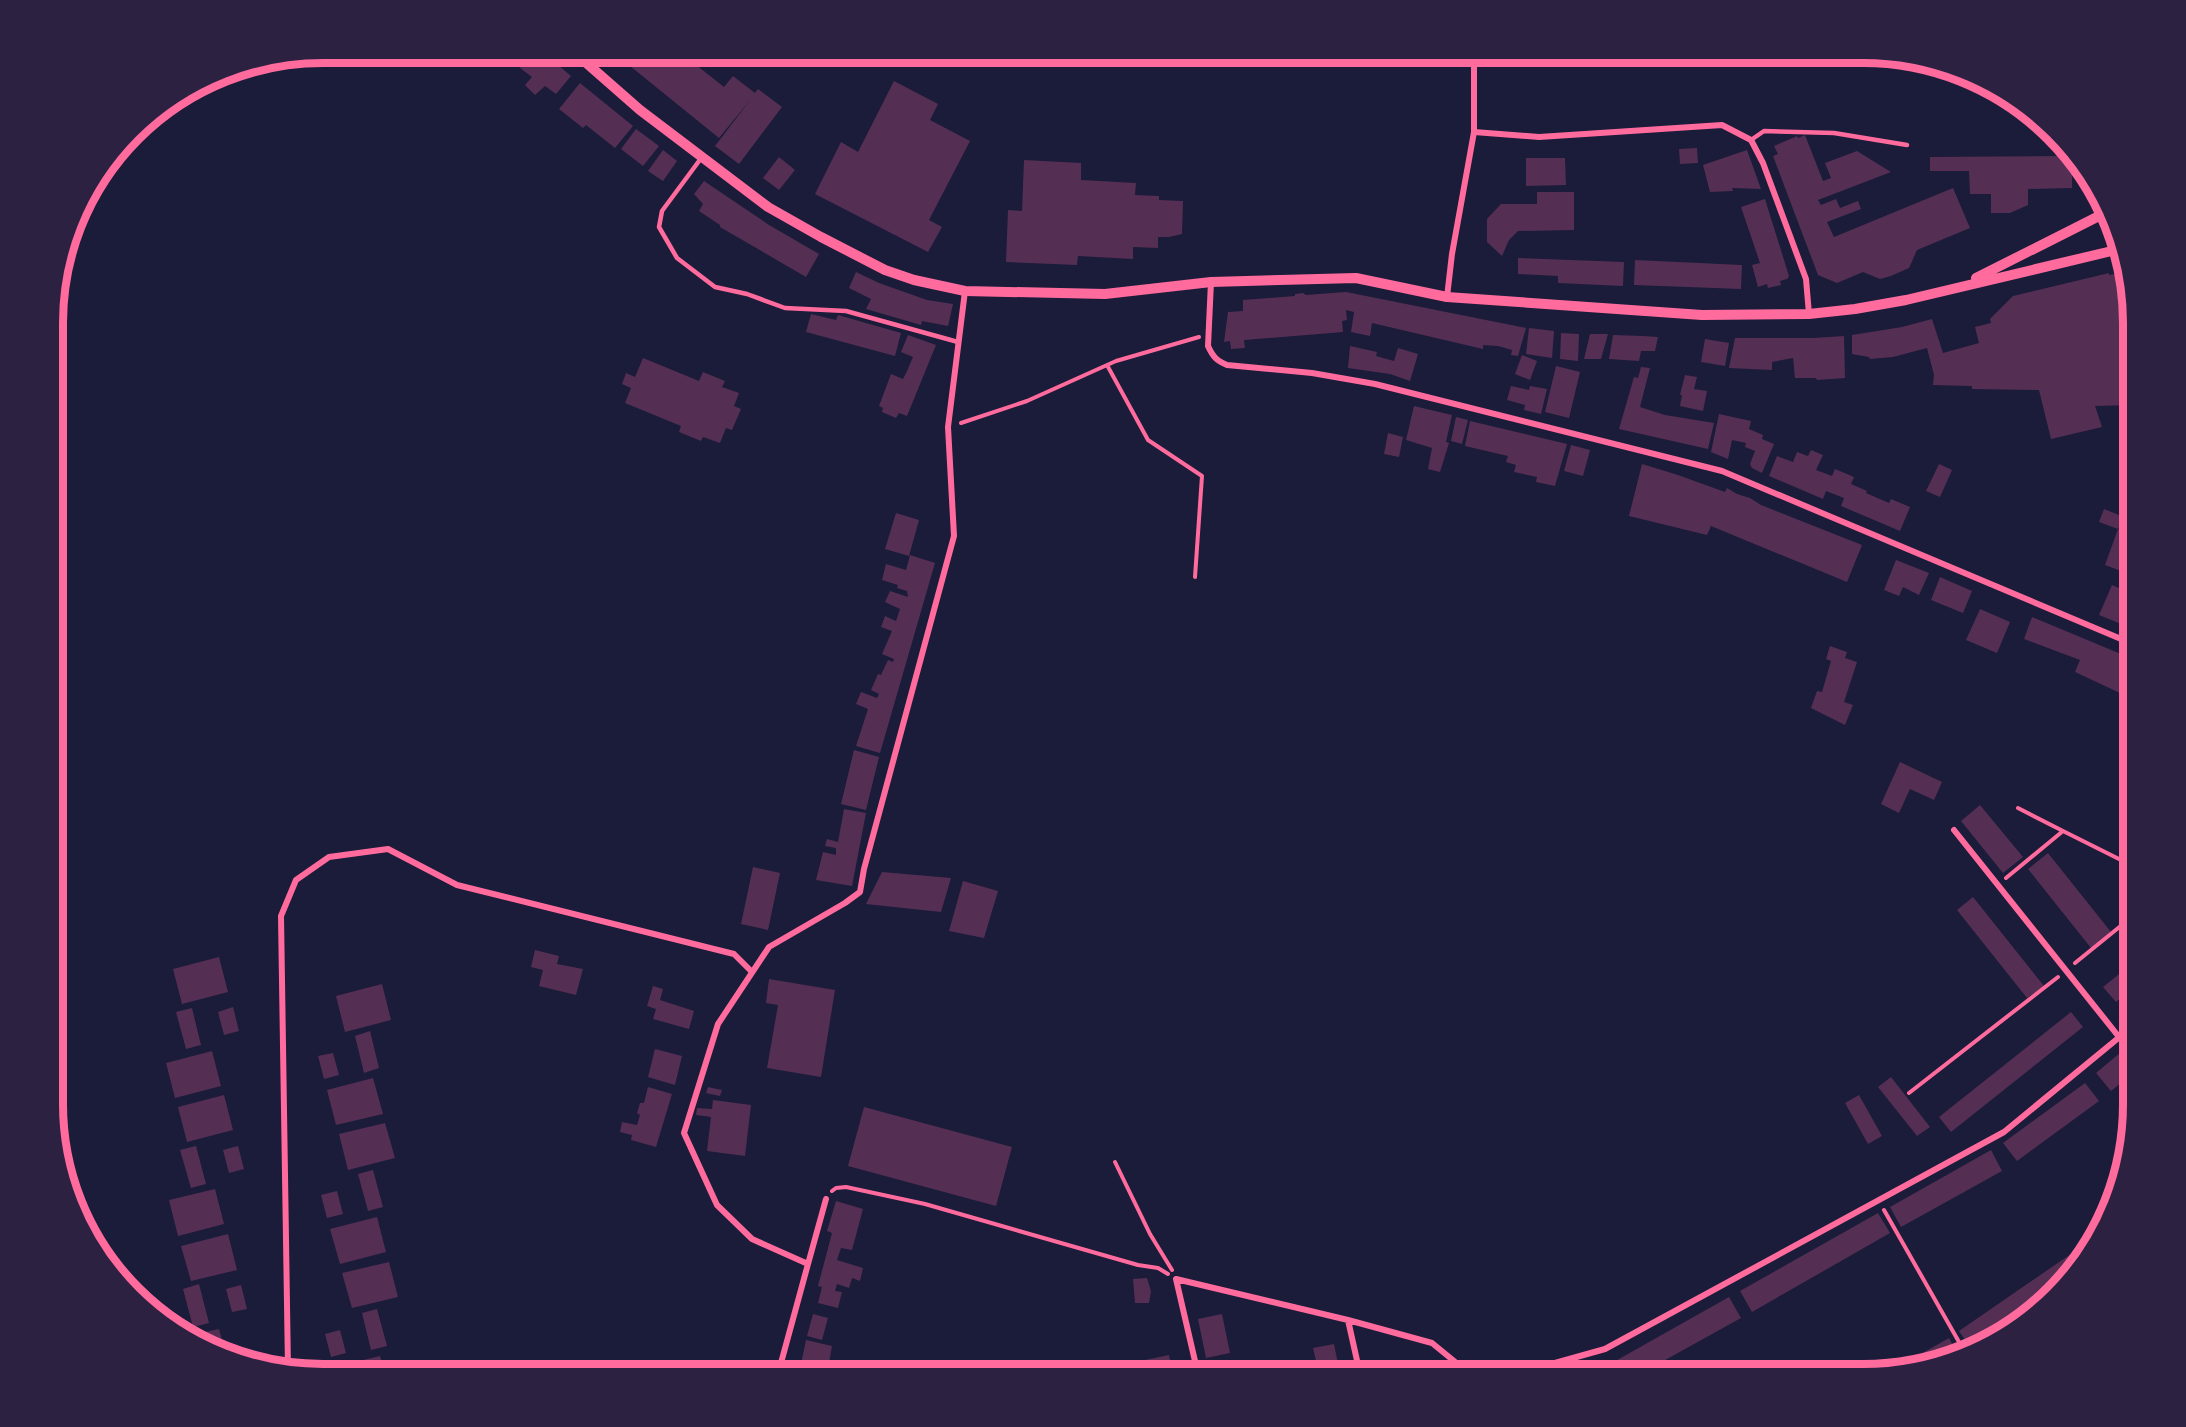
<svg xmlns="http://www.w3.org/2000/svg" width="2186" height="1427" font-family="Jost,sans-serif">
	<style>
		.building { fill: #542f53 }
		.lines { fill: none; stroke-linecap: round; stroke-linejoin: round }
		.path { stroke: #ff6b9d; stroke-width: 4 }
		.service { stroke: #ff6b9d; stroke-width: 4.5 }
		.minor { stroke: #ff6b9d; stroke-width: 6 }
		.tertiary { stroke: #ff6b9d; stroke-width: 10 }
		.rim { fill: none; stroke: #ff6b9d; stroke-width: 8 }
	</style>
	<rect width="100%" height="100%" fill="#1b1b3a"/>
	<path class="building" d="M503 53H523L515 63Z
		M533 53H544L571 76 556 94 545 86 535 95 525 85 532 77 520 68Z
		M614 53H681L724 87 733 76 755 93 758 89 782 107 739 164 715 146 751 99 719 138Z
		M894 81 938 104 930 120 970 141 929 220 942 227 928 252 815 194 841 142 858 152Z
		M580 83 633 126 615 148 586 125 583 128 559 109Z
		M636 129 659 146 643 166 621 149Z
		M1805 135 1823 181 1831 178 1825 163 1857 151 1891 172 1818 200 1821 205 1836 199 1840 208 1858 201 1861 209 1827 222 1834 237 1953 188 1970 228 1917 250 1909 268 1891 276 1880 279 1863 272 1837 283 1818 275 1773 156 1778 154 1774 146 1797 136 1798 138Z
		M1697 148 1698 163 1680 164 1679 149Z
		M663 150 677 161 663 181 648 171Z
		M1747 150 1761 189 1732 188 1733 191 1710 192 1703 165Z
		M2067 156 2072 161V188L2028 189V205L2010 213H1991V194H1970L1969 171H1930V157Z
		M779 157 795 170 779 190 763 178Z
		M1526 158H1565L1566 185 1526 186Z
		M1024 160 1081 163V180L1136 183 1135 195 1159 196V200L1183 201 1182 234 1169 237H1158V248L1133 247V259L1078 256 1077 265 1006 262 1008 210 1022 211Z
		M704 181 769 225 819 254 806 277 720 227V225L699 211 703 204 694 194Z
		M1537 192H1574V230L1518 231 1509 240 1502 256 1487 242V219L1501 204H1537Z
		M1765 199 1789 276 1787 279 1780 281 1781 285 1768 288 1767 284 1758 287 1752 265 1760 263 1741 207Z
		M1518 258 1624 262 1623 286 1558 283V276L1518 274Z
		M1635 260 1742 265 1741 289 1634 285Z
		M856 272 879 283 927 300 953 304 948 326 922 321 921 325 866 309 871 299 849 288Z
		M2109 273V275L2123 273 2133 306V405L2095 406 2102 427 2051 439 2039 390 1972 389V386L1933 385 1934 375 1927 348 1893 357 1870 359 1869 357 1852 354V335L1902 327 1932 319 1943 353 1979 343 1975 327 1991 323 1990 319 2013 296Z
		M1346 292 1526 328 1518 356 1511 355 1512 350 1498 346 1483 345V349L1372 323 1370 336 1351 332 1354 312 1346 310 1347 320 1342 321 1343 332 1244 340 1245 348 1231 349 1230 341 1224 342 1228 312 1243 311V300L1295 296V294L1303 293 1306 295Z
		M811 314 836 320 838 315 901 333 895 356 806 332Z
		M1529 328 1554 331 1552 358 1526 354Z
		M1561 333 1579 334 1578 361 1560 359Z
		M1590 334H1608L1601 359H1584Z
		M908 335 936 345 907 416 899 413 896 418 882 412 883 408 879 406 891 374 903 379 907 371 913 357 901 352Z
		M1613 335 1643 336 1658 337 1655 351H1641L1639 361 1609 359Z
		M1844 336 1845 378 1817 380 1816 378H1795L1793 358 1772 362V370L1729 368 1735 338H1814Z
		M1705 339 1729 343 1725 366 1701 362Z
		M1350 346 1377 352 1376 356 1394 361 1398 348 1418 354 1410 381 1390 374 1348 368Z
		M1522 355 1537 361 1530 380 1515 374Z
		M643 358 699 381 703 372 725 381 722 387 739 393 734 406 741 409 732 430 726 428 720 443 703 437 701 441 679 432 681 426 625 403 631 388 622 384 626 373 635 377Z
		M1556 366 1580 372 1569 418 1545 412Z
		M1641 367 1650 368 1640 407 1665 415 1714 423 1708 449 1619 429 1634 377 1638 378Z
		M1685 375 1697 377 1694 389 1707 391 1703 411 1680 406 1682 395H1680Z
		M1511 386 1529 390 1530 386 1547 389 1541 414 1524 410 1525 405 1507 400Z
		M1414 406 1452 415 1446 442 1449 443 1440 472 1428 469 1432 448 1406 440Z
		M1719 414 1751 421 1749 429 1763 435 1762 439 1774 444 1762 473 1752 468 1750 464 1755 451 1745 447 1746 443 1732 440 1728 459 1711 452Z
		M1456 417 1468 420 1462 444 1451 441Z
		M1470 421 1567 444 1555 486 1536 482 1537 477 1514 472 1516 465 1506 462 1508 456 1465 446Z
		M1388 433 1403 437 1399 457 1384 454Z
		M1571 445 1590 450 1583 476 1564 471Z
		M1811 450 1823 455 1816 470 1832 476 1835 469 1854 477 1851 484 1867 491 1866 493 1889 503 1891 499 1910 507 1900 531 1841 506 1844 498 1826 491 1823 499 1769 476 1777 456 1793 462 1797 452 1808 456Z
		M1642 464 1678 475 1725 492 1727 488 1737 494 1750 498 1761 505 1862 545 1847 582 1711 526 1707 535 1629 516Z
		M1939 464 1952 470 1940 497 1926 491Z
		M2104 509 2124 517 2118 529 2099 522Z
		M896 513 919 520 909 556 885 549Z
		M2118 529 2133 535 2121 571 2105 565Z
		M910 555 935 563 880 753 856 746 868 709 856 704 861 692 877 698 879 694 871 690 878 674 881 675 888 660 893 662 894 659 882 654 892 631 881 627 885 616 896 621 900 609 885 602 890 591 908 597 907 591 897 588 898 585 882 580 886 564 906 570Z
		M1896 560 1929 573 1919 595 1903 587 1899 596 1884 590Z
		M1940 577 1972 591 1963 613 1931 600Z
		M2112 585 2133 594 2121 624 2099 615Z
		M1980 609 2010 622 1997 653 1966 640Z
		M2032 617 2133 659V685L2125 682 2120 693 2075 672 2080 660 2024 639Z
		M1830 646 1847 652 1845 658 1857 662 1844 702 1853 705 1845 725 1811 708 1817 691 1822 692 1831 661 1826 659Z
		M854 750 879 757 866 810 841 804Z
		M1900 762 1942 782 1934 800 1910 789 1899 813 1881 804Z
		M1980 805 2023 857 2003 873 1961 821Z
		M844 809 866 813 852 886 816 880 823 852 836 855V848L825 846 827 839 838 842Z
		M2048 853 2111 932 2091 948 2028 869Z
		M753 867 780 873 768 930 741 924Z
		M882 872 951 878 941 912 866 904Z
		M963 881 998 891 984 938 949 931Z
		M1973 897 2044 986 2027 998 1957 910Z
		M535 950 559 956 557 964 583 969 576 995 539 986 543 970 531 967Z
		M219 957 228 992 182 1004 173 969Z
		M2133 963V988L2116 1002 2103 987Z
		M769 979 835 990 821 1077 767 1068 778 1005 766 1003Z
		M382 984 391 1020 345 1032 336 996Z
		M653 986 663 989 660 1000 694 1011 689 1029 653 1019 656 1009 647 1006Z
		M233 1007 239 1031 224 1035 218 1012Z
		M192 1008 201 1045 186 1049 176 1012Z
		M2071 1012 2083 1027 1951 1132 1939 1117Z
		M370 1031 379 1068 364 1073 355 1036Z
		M2133 1042V1073L2111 1091 2096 1073Z
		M655 1049 682 1056 675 1085 648 1077Z
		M212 1051 221 1086 175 1098 166 1063Z
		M333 1053 339 1075 324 1079 318 1056Z
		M1891 1077 1930 1127 1917 1136 1878 1087Z
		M373 1078 383 1114 336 1125 327 1090Z
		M2085 1083 2099 1101 2017 1161 2003 1143Z
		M648 1087 672 1094 656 1147 631 1140 632 1135 620 1132 622 1122 637 1125 640 1115 637 1113 640 1103H644Z
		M708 1087 722 1090 720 1096 706 1093Z
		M224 1095 233 1130 187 1142 178 1107Z
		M1859 1095 1882 1136 1868 1144 1845 1103Z
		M713 1100 751 1105 745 1156 707 1151 711 1117 696 1115 697 1108 712 1109Z
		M864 1107 1012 1147 996 1206 848 1166Z
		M385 1123 395 1158 348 1170 339 1134Z
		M196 1146 206 1184 191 1188 180 1150Z
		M238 1146 244 1169 229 1173 223 1150Z
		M1991 1150 2002 1171 1901 1227 1890 1207Z
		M373 1170 383 1207 368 1211 358 1174Z
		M215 1189 224 1224 178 1236 169 1200Z
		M337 1191 343 1214 327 1218 321 1195Z
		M836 1201 863 1209 852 1250 841 1248 837 1260 863 1268 860 1281 852 1278 849 1288 837 1284 835 1291 842 1292 838 1308 818 1303 822 1287 818 1286 832 1233 827 1231Z
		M1878 1213 1890 1233 1752 1312 1740 1291Z
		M377 1217 386 1252 340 1264 330 1229Z
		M228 1234 237 1270 191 1281 181 1246Z
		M2097 1236 2088 1254 2026 1312 1981 1343 1970 1347 1959 1331Z
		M389 1262 398 1297 352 1308 342 1273Z
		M1147 1278 1151 1291 1149 1303H1135L1133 1279Z
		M199 1284 209 1323 193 1327 183 1289Z
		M241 1285 247 1309 232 1312 226 1289Z
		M1729 1297 1741 1318 1640 1374H1607L1603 1368Z
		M377 1309 387 1346 371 1350 362 1313Z
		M813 1314 828 1318 822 1340 807 1336Z
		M1222 1314 1230 1353 1206 1358 1198 1319Z
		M219 1329 226 1355 188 1336 196 1334Z
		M340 1330 346 1353 331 1357 325 1334Z
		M1949 1338 1956 1351 1896 1369 1903 1364Z
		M806 1340 832 1346 829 1363 824 1362 821 1374H799Z
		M1334 1344 1340 1374H1319L1313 1348Z
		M1169 1355 1173 1374H1148L1145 1360Z
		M380 1356 385 1374H336L334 1367Z
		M1241 1364 1243 1374H1218L1217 1368Z"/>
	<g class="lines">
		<path class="path" d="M1107 365 1148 440 1202 476 1195 577
			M961 423 1027 401 1116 361 1199 337
			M2018 808 2063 831
			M2006 878 2063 831 2133 866
			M2075 963 2133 916
			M1909 1093 2058 977
			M1115 1162 1150 1234 1172 1270
			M832 1191 836 1188 846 1187 925 1204 1138 1265 1158 1268 1168 1274
			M1884 1210 1963 1349"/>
		<path class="service" d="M1751 140 1764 131 1834 133 1907 145
			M702 157 662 211 659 227 677 258 715 287 747 294 785 308 846 311 958 342"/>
		<path class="minor" d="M1474 132 1539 137 1722 125 1751 140 1763 163 1806 279 1809 314
			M1211 282 1208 346C1213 357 1217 361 1227 365L1312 373 1375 384 1722 471 2133 644
			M1447 297 1452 254 1474 132V53
			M1954 830 2119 1037
			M808 1264 826 1199
			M1348 1320 1360 1374
			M288 1369 281 916 296 880 329 857 388 849 457 885 734 954 751 971
			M1465 1370 1555 1363 1605 1349 2004 1132 2133 1026
			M778 1374 808 1264 752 1239 717 1205 684 1133 718 1024 769 947 845 903 860 892 864 869 954 536 948 427 965 291
			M1198 1374 1176 1279 1348 1320 1432 1343 1465 1370"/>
		<path class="tertiary" d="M575 53 640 110 768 207 821 237 885 270 914 280 965 291 1105 294 1211 282 1356 278 1447 297 1702 315 1809 314 1855 309 1906 300 2116 250
			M1976 278 2105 213"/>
	</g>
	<path d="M0 0H2186V1427H0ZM323 63H1863A260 260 0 0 1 2123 323V1104A260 260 0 0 1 1863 1364H323A260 260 0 0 1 63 1104V323A260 260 0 0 1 323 63Z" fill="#2d2142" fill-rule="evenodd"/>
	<path class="rim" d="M323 63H1863A260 260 0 0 1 2123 323V1104A260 260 0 0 1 1863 1364H323A260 260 0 0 1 63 1104V323A260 260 0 0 1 323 63Z"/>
</svg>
